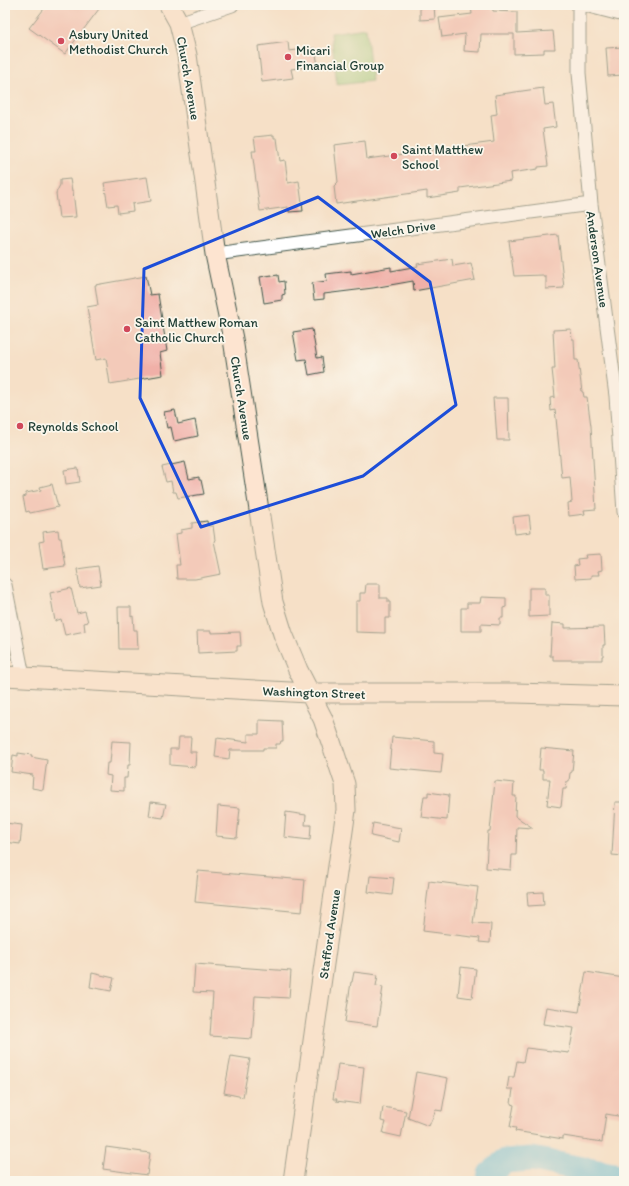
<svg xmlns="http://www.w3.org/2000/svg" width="629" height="1186" font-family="Itim,sans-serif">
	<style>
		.green { fill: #98cf81; stroke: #5c865a }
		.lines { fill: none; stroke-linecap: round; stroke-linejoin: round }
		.river { stroke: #62c2e0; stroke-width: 25 }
		.building { fill: #f0b0a8 }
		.street-casing { stroke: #3f554a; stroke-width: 15 }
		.secondary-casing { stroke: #3f554a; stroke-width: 21 }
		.street { stroke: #fff; stroke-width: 13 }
		.secondary { stroke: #fde4d0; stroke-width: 19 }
		.marked { fill: none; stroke: #1d4ed8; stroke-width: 3; stroke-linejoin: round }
		.poi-dot { fill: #d1495b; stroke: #fbf7ec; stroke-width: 1.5 }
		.labels { text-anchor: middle; stroke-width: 3.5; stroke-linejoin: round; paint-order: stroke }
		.poi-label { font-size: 13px; fill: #1f3d34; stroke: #fbf7ec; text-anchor: start }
		.street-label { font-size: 13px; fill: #1f3d34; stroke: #fbf7ec }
	</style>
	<rect width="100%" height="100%" fill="#fbf7ec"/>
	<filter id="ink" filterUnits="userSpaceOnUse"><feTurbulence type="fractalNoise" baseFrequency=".025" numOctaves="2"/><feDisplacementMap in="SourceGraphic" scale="8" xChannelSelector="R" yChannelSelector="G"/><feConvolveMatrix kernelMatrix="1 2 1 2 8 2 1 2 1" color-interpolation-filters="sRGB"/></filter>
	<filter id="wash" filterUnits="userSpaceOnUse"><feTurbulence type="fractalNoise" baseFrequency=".012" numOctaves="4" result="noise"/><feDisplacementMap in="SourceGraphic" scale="16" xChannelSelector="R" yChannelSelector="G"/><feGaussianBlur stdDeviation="0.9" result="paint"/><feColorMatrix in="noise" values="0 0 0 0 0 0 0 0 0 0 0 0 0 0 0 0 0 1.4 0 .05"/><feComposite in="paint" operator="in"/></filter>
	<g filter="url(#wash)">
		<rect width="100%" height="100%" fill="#f5e0c7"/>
		<path class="green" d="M366 28 372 81 337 85 331 33Z"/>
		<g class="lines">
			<path class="river" d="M488 1181 490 1174 505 1161 532 1159 624 1177"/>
		</g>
		<g id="blocks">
			<path class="building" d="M47 5H102L65 54 29 28Z
				M420 5H434L435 19 420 20Z
				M471 5H492L493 11 517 12V33L553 31 555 49H544V53L514 54V34H481L480 52 464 51 465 34 442 37 439 18 472 14Z
				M288 42 289 51 315 48 318 66 291 69 293 78 262 82 258 46Z
				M623 47 624 75 608 76 606 48Z
				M543 88 545 105 553 104 556 127 543 129 548 166 538 167V169L510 173 511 181 460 188V193L447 195 427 198V191L336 204 334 186 338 182 334 145 365 141 367 159 494 142 491 115 497 114 495 95Z
				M274 135V138H277L280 161 285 160 288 183 299 181 303 211 289 212 288 207 260 211 252 151H256L254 137Z
				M147 177 151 201 132 204 133 211 118 213 117 205 108 206 104 183Z
				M70 179 72 191H73L76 217 59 218 56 193 60 185V180Z
				M558 235 564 288 546 289V277H543V275L514 276 509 241Z
				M452 259 453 266 471 263 475 280 414 291 413 281 373 288 324 294V299L314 300 312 283 327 281 326 274 351 271V274L391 267V271L418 266 417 264Z
				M272 275V276L278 275 279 282 284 281 285 294 282 295V300L264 303 260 277Z
				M146 276 150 295 158 294 167 351 160 353 163 375 110 384 106 358 96 360 87 307 98 305 95 285Z
				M312 329 317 358 322 357 324 372 309 375 306 359 298 360 293 332Z
				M571 329 572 339H574L575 360H578L582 392H583L584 397H587L591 426 596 509 584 510 585 514 569 516 568 503 572 502 570 477 562 478 556 418 555 410 551 411 550 398 555 397 552 369H555L553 330Z
				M493 398H508L509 440H497L495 411H494Z
				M175 410 178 424 195 420 198 436 174 441 171 427 167 428 164 412Z
				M185 462 189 479 199 477V480H201L204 494 178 498 176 492H173L171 481 166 482 162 467Z
				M78 468 80 482 66 484 64 470Z
				M52 484 58 507 30 513 29 511 26 512 23 497 26 496V493L41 490 40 487Z
				M529 515 531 532 515 534 513 517Z
				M207 521 208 526H213L215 540 214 541 221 574 195 579H177L176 565H180L176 534 181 533V530L192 528V523Z
				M58 530 59 538H61L65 566 43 569 39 542 44 541 43 532Z
				M601 554 602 570 598 571 599 575H591V578L575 579 574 566 578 565 577 559 586 558 585 555Z
				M98 566 101 585 80 588 77 569Z
				M366 584H380V598H388V602H390V618H385V633L356 632V601H360V593H365Z
				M71 588 77 613 85 611 88 622 84 623 85 631 65 635 61 619 55 621 50 593Z
				M529 588H545V595H549V616L529 617Z
				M481 597 506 598V607L503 608V618H500V625L481 624V631H461V608H467V603H480Z
				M118 607H131V617L133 616 134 630H137L138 649H119Z
				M552 623 565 624V628L604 627 605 645H603V656H602V660H553V656H550Z
				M197 631H211V633L240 632 241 646H237V651L198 653Z
				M259 720 282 721 283 741H281L280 744H276V748H263V750H230L229 759 215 757 217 738 248 742V734H259Z
				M179 737H191L190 752H196L195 767 170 765V749H178Z
				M392 737 434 741V753L443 754 441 773 389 768Z
				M112 741 131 742 130 765H128L127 778H124V791L110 790 111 776 106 775 107 763H110Z
				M541 748 574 751 572 772 570 773 569 781H567L566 789H563L561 807 547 805 550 779H543V770H539Z
				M18 753 32 755 31 757 47 760 43 790 32 788 33 775 11 772 13 755 18 756Z
				M495 781 514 783 513 796H516L515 816 533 828 517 827 516 855H512L511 870 486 868 488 831H490Z
				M428 792 449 795 447 820 421 817 424 796H428Z
				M151 802 166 804 163 818 149 816Z
				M615 802H624V856L612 855Z
				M218 806 240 808 237 838 216 836Z
				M286 812 306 815 305 825H311L310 840 284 837Z
				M5 823 22 825 20 844 5 842Z
				M373 823 401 828 399 842 371 836Z
				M198 871 305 880 302 912 195 902Z
				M370 876 394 878 392 895 368 892Z
				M429 881 478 887 473 923 491 924 490 943 479 942 480 938 423 931Z
				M543 892 544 905 528 906 527 893Z
				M195 964 291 971 289 998 255 996 252 1039 210 1036 213 993 193 992Z
				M461 967 476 969 472 998 458 996Z
				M354 972 378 975 376 986 383 987 377 1026 345 1022 351 982H352Z
				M586 972 624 978V1117L606 1114 602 1142 563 1136V1139L515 1131 516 1128 510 1127 514 1105 511 1104 513 1089H507L509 1077H514L517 1061 523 1062 526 1048 569 1053 574 1028 543 1024 546 1007 579 1012Z
				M92 973 114 978 111 991 90 987Z
				M231 1056 250 1059 243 1097 224 1093Z
				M338 1064 364 1067 360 1104 336 1101 337 1099H333Z
				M416 1072 448 1078 442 1111 436 1110 429 1126 408 1118Z
				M383 1107 406 1111 401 1137 383 1133 386 1122 381 1121Z
				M106 1147 150 1153 147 1175 103 1169Z"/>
		</g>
	</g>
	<g filter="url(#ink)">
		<use href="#blocks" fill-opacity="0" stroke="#3f554a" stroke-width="1"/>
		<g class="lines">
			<g class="street-casing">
				<path id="street" d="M579 5V73L591 204 616 396 624 512
					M585 5 624 15
					M179 23 232 5
					M215 254 591 204
					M5 585 23 676"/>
			</g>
			<g class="secondary-casing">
				<path id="secondary" d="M169 5 179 23 187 55 215 254 233 339 273 602 283 634 298 670 323 719 331 742 345 784 346 810 293 1181
					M5 676 308 693H515L624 696"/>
			</g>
			<use href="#street" class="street"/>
			<use href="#secondary" class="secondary"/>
		</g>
	</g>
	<path d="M0 0H629V1186H0ZM318 197 430 282 456 405 363 476 201 527 140 398 144 269Z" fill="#f5e0c7" fill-opacity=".55" fill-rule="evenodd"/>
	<path class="marked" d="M318 197 430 282 456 405 363 476 201 527 140 398 144 269Z"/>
	<g class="poi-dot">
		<circle cx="61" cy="41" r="4"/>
		<circle cx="288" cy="57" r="4"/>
		<circle cx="394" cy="156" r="4"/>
		<circle cx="127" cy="329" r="4"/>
		<circle cx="20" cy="426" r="4"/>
	</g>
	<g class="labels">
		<g class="poi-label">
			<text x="69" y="39">Asbury United<tspan x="69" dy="15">Methodist Church</tspan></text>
			<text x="296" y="55">Micari<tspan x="296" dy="15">Financial Group</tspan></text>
			<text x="402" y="154">Saint Matthew<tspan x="402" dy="15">School</tspan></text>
			<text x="135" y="327">Saint Matthew Roman<tspan x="135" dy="15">Catholic Church</tspan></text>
			<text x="28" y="431">Reynolds School</text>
		</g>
		<g class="street-label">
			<text transform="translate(189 78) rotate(80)" y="5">Church Avenue</text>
			<text transform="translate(403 229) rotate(-8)" y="5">Welch Drive</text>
			<text transform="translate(598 259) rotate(82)" y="5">Anderson Avenue</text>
			<text transform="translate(242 398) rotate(81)" y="5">Church Avenue</text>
			<text transform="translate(314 692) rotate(2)" y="5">Washington Street</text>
			<text transform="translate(329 934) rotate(-82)" y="5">Stafford Avenue</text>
		</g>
	</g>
	<rect width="629" height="1186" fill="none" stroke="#fbf7ec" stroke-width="20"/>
</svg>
